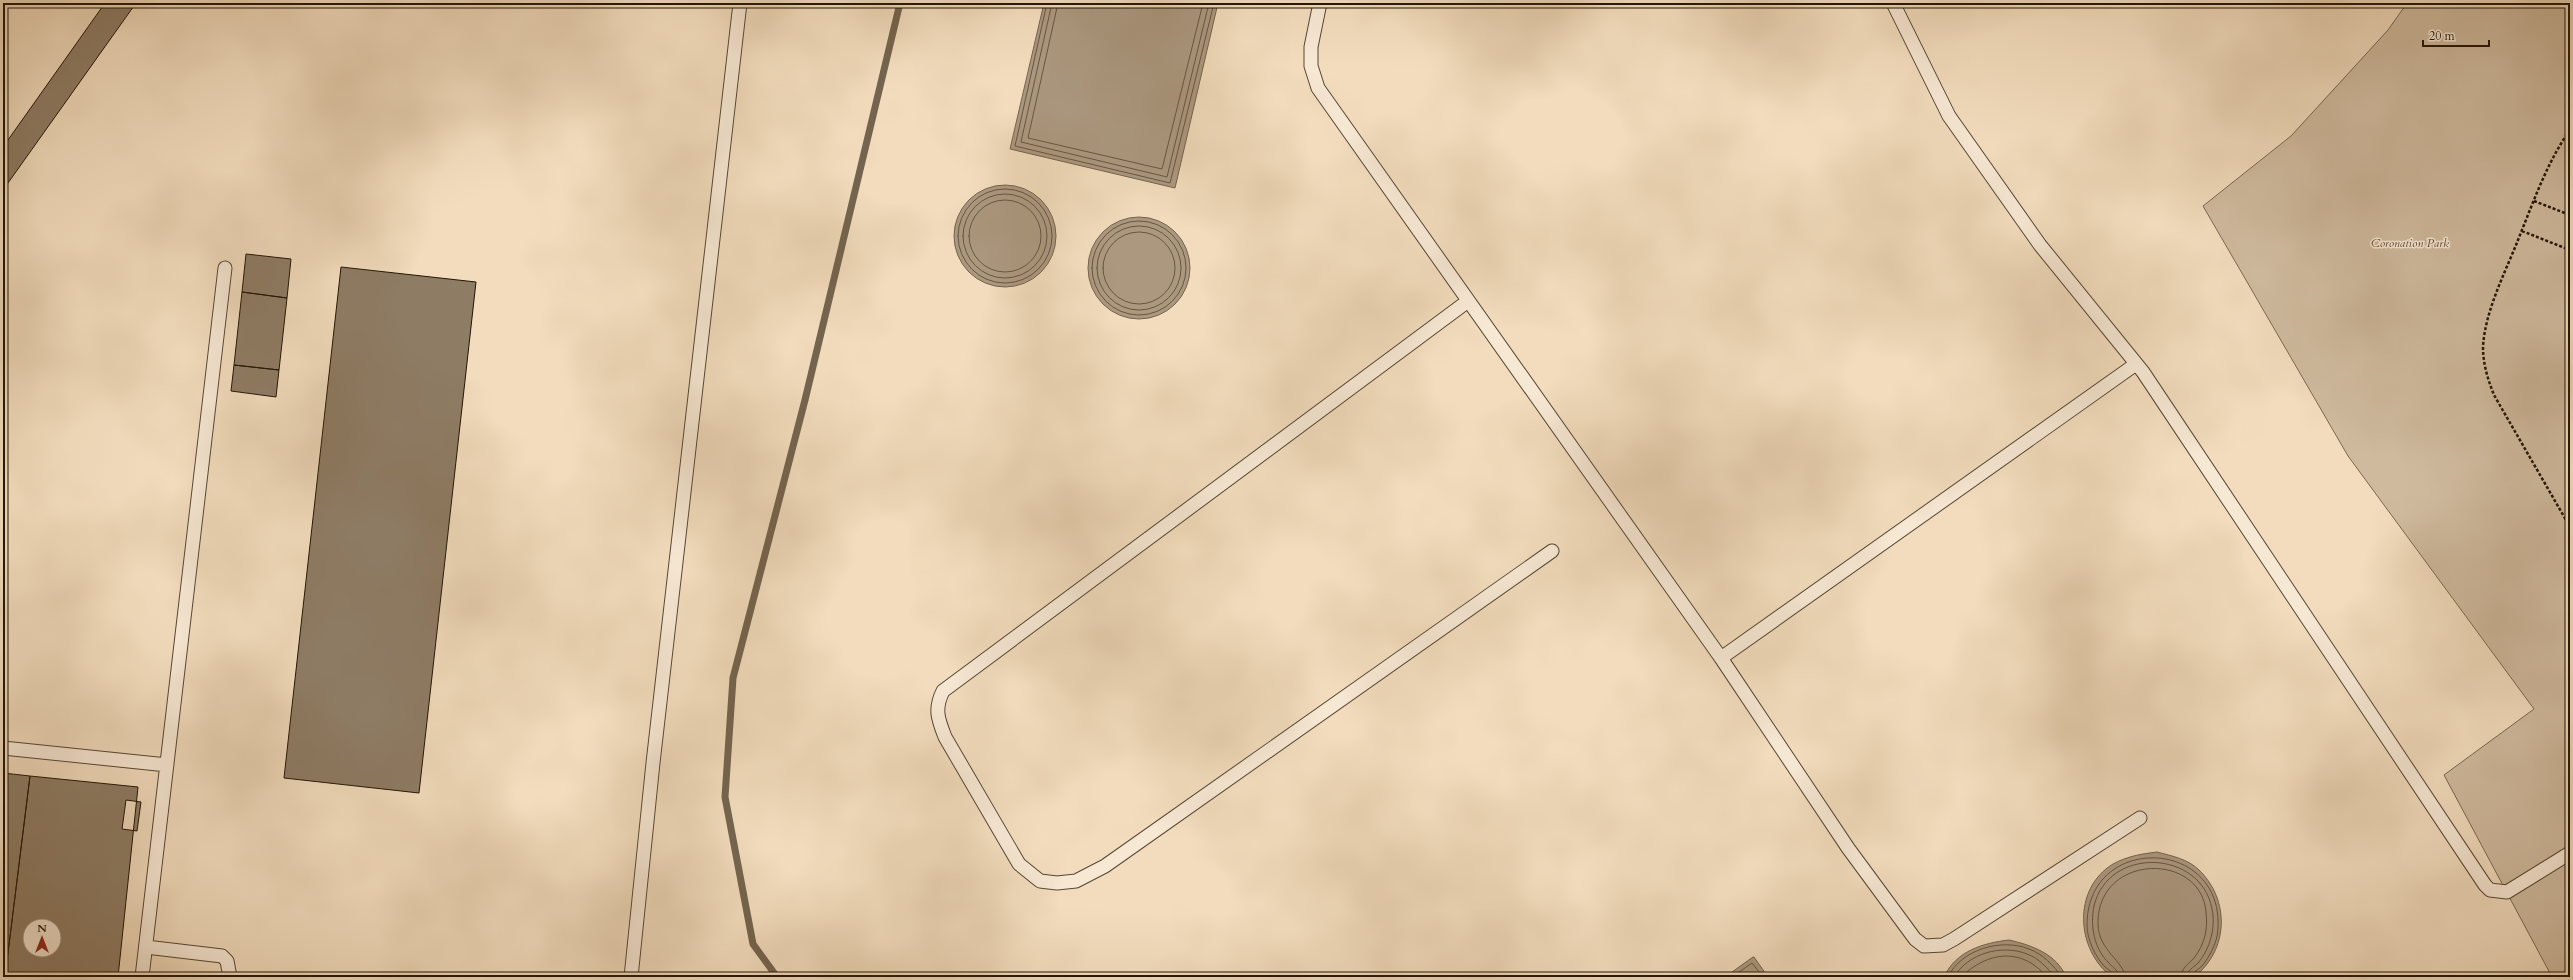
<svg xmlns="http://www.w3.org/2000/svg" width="2573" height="980" font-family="Cardo,serif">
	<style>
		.green { fill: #cfba9e; stroke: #786852 }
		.water { fill: #ab987f; stroke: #74644f }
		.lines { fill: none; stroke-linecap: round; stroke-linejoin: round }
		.shore { stroke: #665642; stroke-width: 1 }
		.stream { stroke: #74644f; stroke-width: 7 }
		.building { fill: #8e7c65; stroke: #221506; fill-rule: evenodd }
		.lane-casing { stroke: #564734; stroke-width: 15 }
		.path { stroke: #221506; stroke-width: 2.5; stroke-dasharray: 3 2; stroke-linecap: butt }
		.lane { stroke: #f7e8d4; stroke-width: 13 }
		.labels { text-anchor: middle; stroke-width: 3; stroke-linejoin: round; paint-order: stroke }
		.park-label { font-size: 12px; font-style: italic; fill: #5f4f3b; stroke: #f7e8d4 }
	</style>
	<rect width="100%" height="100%" fill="#f2dcbd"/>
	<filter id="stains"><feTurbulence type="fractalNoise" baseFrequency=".005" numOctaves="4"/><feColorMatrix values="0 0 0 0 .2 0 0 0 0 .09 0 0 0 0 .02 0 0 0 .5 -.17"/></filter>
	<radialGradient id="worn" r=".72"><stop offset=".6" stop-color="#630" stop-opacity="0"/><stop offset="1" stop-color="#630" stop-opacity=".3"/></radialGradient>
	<path class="green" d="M2407 3H2570V977H2552L2444 775 2534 709 2348 456 2203 206 2291 136 2388 30Z"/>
	<path class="water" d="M1044 3H1218L1175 188 1010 149Z
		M954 236a51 51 0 1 1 102 0a51 51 0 1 1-102 0Z
		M1088 268a51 51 0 1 1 102 0a51 51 0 1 1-102 0Z
		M2157 852C2172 856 2188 859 2199 870 2230 900 2229 950 2194 977H2112C2076 950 2072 889 2113 864 2128 856 2141 854 2157 852Z
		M2009 940C2031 945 2057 954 2066 977H1944C1956 951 1983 943 2009 940Z
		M1754 957 1768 977H1725L1753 957Z"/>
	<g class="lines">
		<path class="shore" d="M1047 3 1015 146 1170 183 1214 3
			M1052 3 1021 142 1167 177 1209 3
			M1058 3 1028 138 1162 169 1203 3
			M958 236a47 47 0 1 1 94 0a47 47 0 1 1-94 0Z
			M963 236a42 42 0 1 1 84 0a42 42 0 1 1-84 0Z
			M969 236a36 36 0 1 1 72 0a36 36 0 1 1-72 0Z
			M1092 268a47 47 0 1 1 94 0a47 47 0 1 1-94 0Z
			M1097 268a42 42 0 1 1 84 0a42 42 0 1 1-84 0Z
			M1103 268a36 36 0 1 1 72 0a36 36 0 1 1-72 0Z
			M1732 977 1752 963 1763 977
			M1948 977C1961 949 2002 938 2029 949 2043 954 2053 965 2062 977
			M1954 977C1968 953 2002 944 2027 954 2039 958 2047 968 2055 977
			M1961 977C1988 951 2022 947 2047 977
			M2114 977C2113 971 2108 970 2104 966 2095 956 2087 939 2087 925 2087 833 2223 837 2218 928 2218 941 2210 956 2202 966 2198 970 2193 971 2192 977
			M2119 977C2118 969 2113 968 2109 963 2094 949 2090 926 2094 906 2108 846 2201 849 2212 909 2216 927 2210 949 2198 963 2193 968 2188 969 2187 977
			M2125 977C2124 961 2099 951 2098 925 2096 853 2201 851 2206 912 2208 929 2205 944 2194 958 2188 965 2182 967 2181 977"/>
		<path class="stream" d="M777 977 753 944 725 797 733 678 805 400 900 3"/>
	</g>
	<path class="building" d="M105 3H136L3 190V147Z
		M246 254 291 259 287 298 242 292Z
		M341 267 476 282 419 793 284 778Z
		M242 292 287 298 279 370 234 365Z
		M234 365 279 370 276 397 231 391Z
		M3 773 30 776 5 977H3Z
		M30 776 138 787 118 977H5ZM30 926H54V950H30Z
		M126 800 141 802 137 831 122 829Z
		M167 974 198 977H167Z"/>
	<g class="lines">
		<g class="lane-casing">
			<path id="lane" d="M1320 3 1311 47V66L1318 88 1721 658 2136 364
				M1893 3 1949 116 2040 245 2143 372 2485 885 2490 890 2507 892 2570 853
				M1468 301 943 691C934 709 938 719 945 737L1019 864 1040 881 1057 883 1076 881 1105 866 1552 551
				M1721 658 1848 848 1915 939 1924 946 1943 945 1954 939 2140 818
				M3 748 167 765
				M146 947 222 956 227 961 230 977
				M142 977 225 268
				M631 977 653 763 740 3"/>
		</g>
		<path class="path" d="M2570 130C2547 162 2533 203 2518 240 2505 273 2485 311 2483 347 2483 364 2488 380 2494 395L2570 527
			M2534 201 2570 215
			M2522 231 2570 250"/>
		<use href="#lane" class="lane"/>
	</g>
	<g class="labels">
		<g class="park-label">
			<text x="2410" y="247">Coronation Park</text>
		</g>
	</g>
	<rect width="2573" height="980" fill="none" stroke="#f2dcbd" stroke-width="16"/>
	<rect x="4" y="4" width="2565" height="972" fill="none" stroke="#221506" stroke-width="2"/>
	<rect x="8" y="8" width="2557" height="964" fill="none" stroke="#221506"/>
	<g transform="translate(42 938)"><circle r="19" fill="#f7e8d4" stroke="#a29482"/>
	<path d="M0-3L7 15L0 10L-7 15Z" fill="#8f2418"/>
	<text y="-6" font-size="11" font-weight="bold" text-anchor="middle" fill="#221506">N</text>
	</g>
	<path d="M2423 40v6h66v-6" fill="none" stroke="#221506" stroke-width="2"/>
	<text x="2429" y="40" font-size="12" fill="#221506" stroke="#f7e8d4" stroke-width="3" paint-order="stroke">20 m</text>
	<rect width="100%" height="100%" filter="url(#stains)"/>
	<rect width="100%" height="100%" fill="url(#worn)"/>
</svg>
